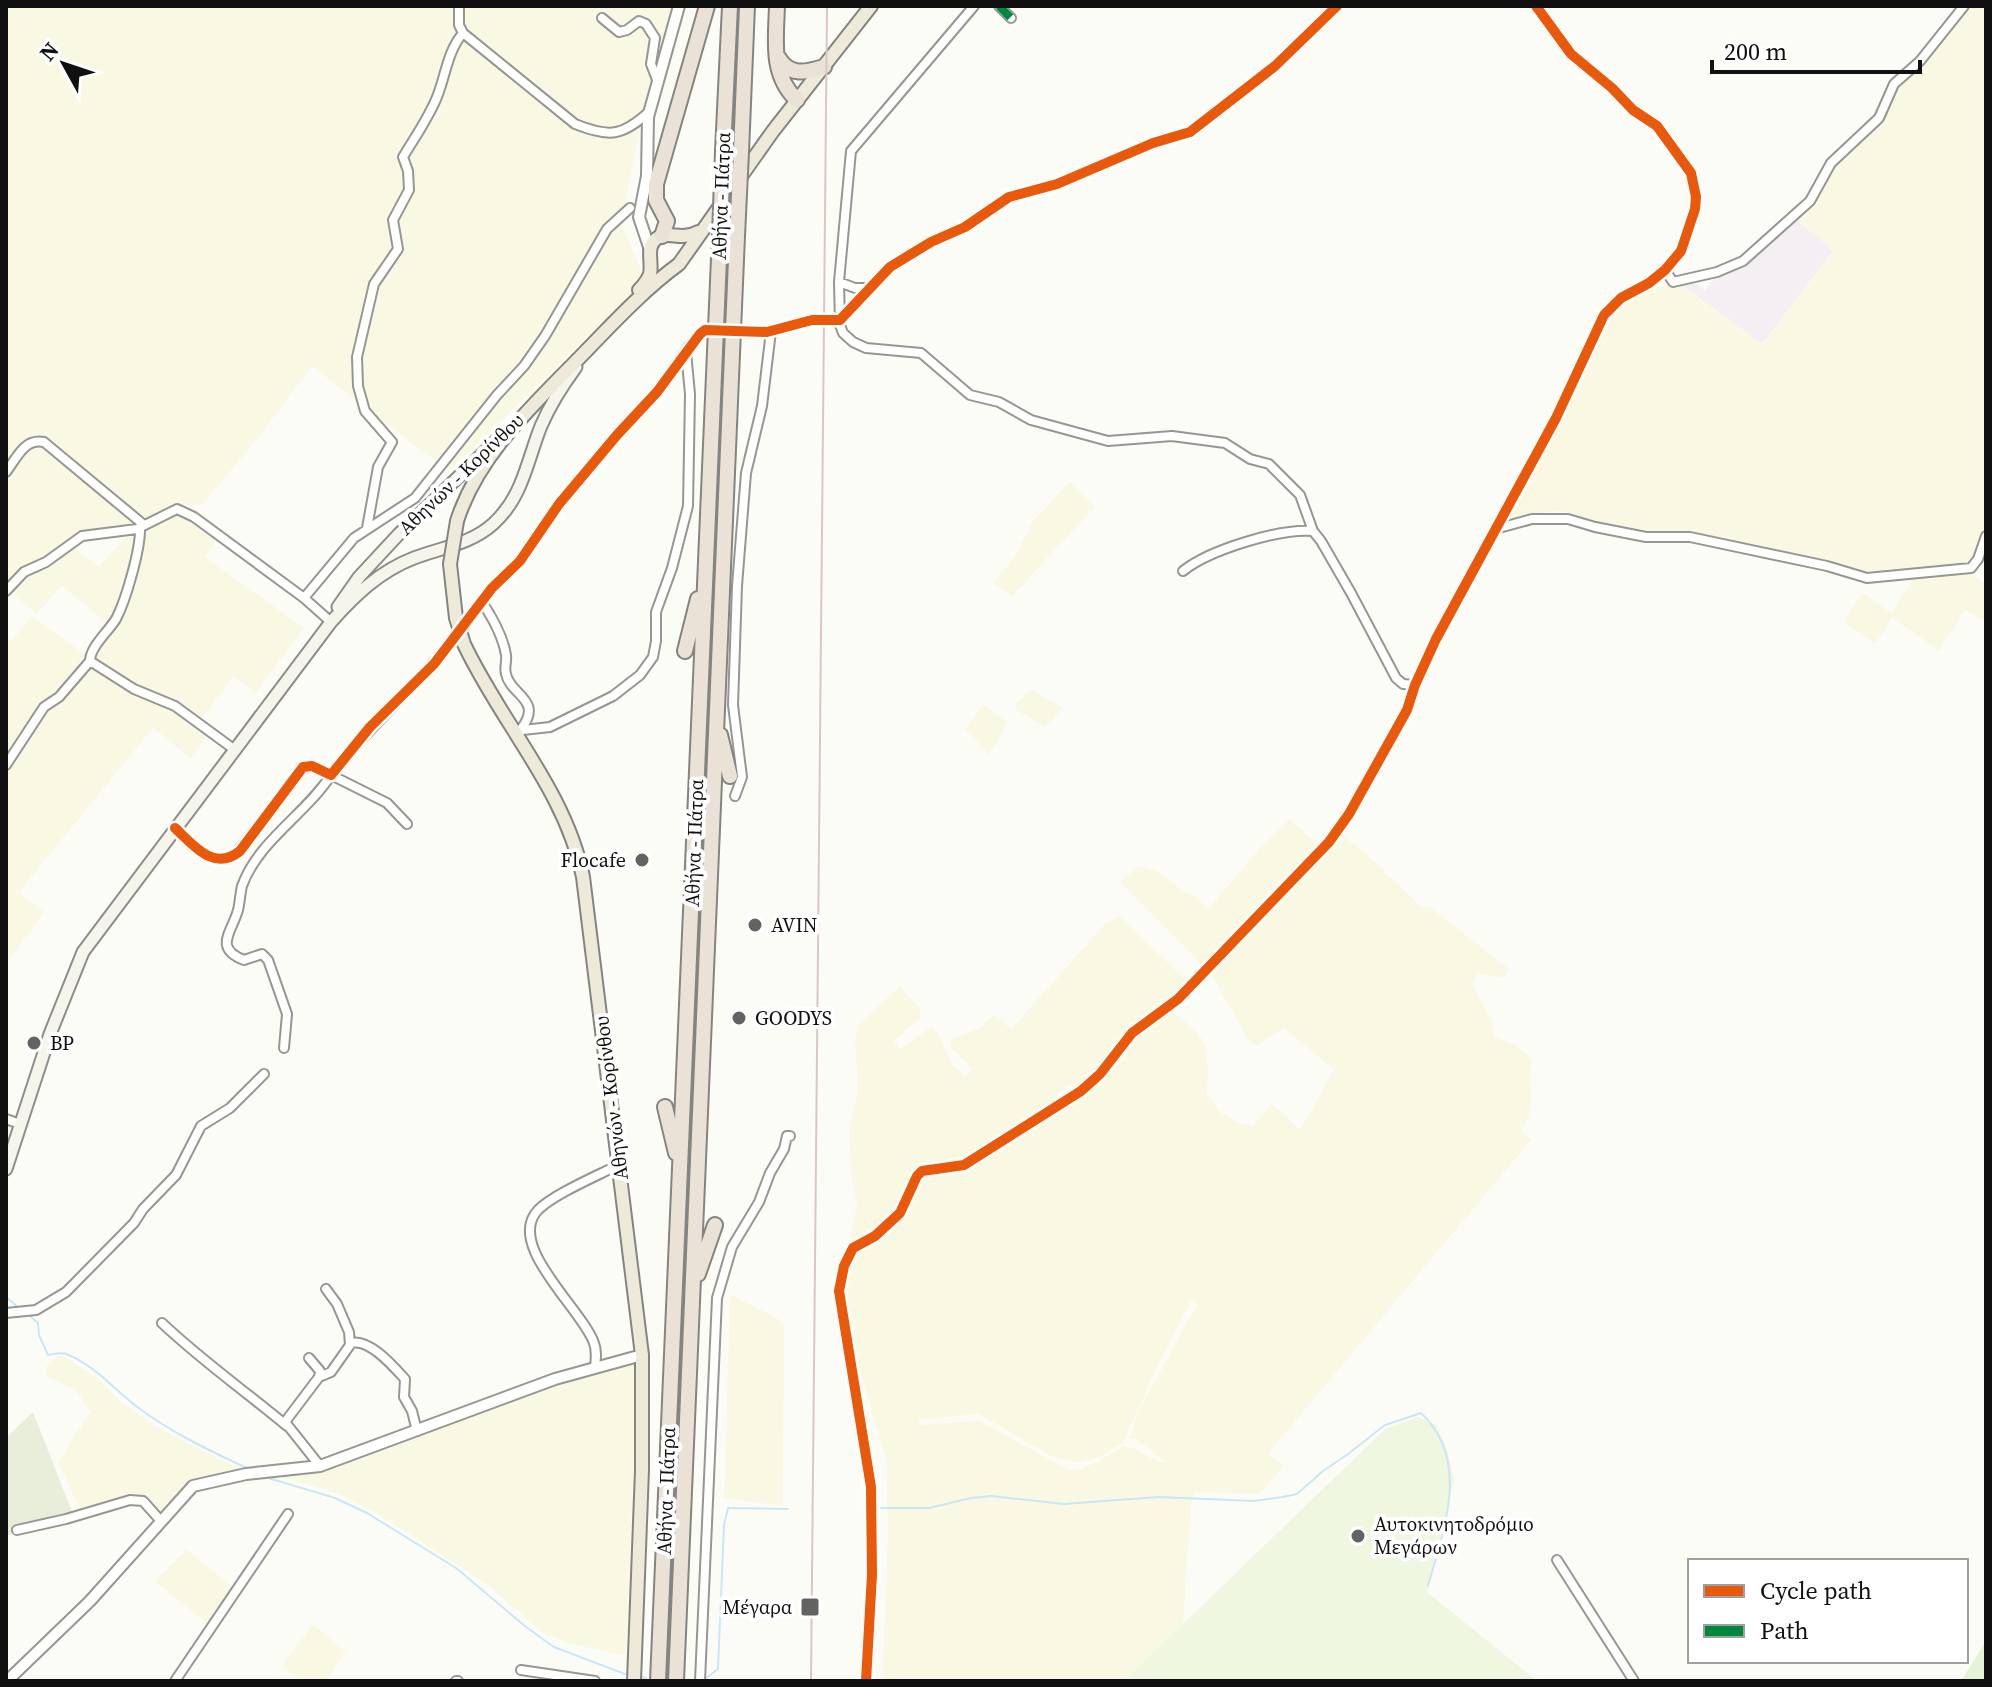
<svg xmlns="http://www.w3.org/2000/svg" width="1992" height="1687" font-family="'Source Serif 4',serif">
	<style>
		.industrial { fill: #f4eff3 }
		.farmland { fill: #f9f9e3; fill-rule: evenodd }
		.green { fill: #e5f3d6 }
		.cemetery { fill: #e8eeda }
		.pitch { fill: #eff7e0 }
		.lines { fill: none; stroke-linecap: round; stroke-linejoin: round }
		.stream { stroke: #cbe6f8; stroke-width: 2 }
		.minor-tunnel { stroke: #d9d9d4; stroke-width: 8; stroke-dasharray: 8 4; stroke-linecap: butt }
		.minor-casing { stroke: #969694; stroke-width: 12 }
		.tertiary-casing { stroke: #969694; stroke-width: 14 }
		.secondary-casing { stroke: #8d8d8b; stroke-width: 15 }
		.primary-casing { stroke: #848481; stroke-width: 16 }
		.motorway-casing { stroke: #848481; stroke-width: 18 }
		.minor { stroke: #fffffe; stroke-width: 8 }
		.tertiary { stroke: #fffffe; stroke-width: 10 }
		.secondary { stroke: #f6f5eb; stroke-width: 11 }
		.primary { stroke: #eeeada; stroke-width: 12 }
		.motorway { stroke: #ebe2d7; stroke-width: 14 }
		.rail { stroke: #dac6c5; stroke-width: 2 }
		.primary-bridge-casing { stroke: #848481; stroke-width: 16; stroke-linecap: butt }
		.motorway-bridge-casing { stroke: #848481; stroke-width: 18; stroke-linecap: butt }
		.primary-bridge { stroke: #eeeada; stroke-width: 12 }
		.motorway-bridge { stroke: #ebe2d7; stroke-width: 14 }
		.quiet { stroke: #00873e; stroke-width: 8; stroke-dasharray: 16 8; stroke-linecap: butt }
		.cycleway-casing { stroke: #fff; stroke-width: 15 }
		.cycleway { stroke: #e8590c; stroke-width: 10 }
		.poi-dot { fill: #636361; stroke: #fff; stroke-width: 3 }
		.labels { text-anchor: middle; stroke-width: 8; stroke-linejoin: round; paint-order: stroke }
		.street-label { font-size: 20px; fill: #101010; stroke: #fff }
		.poi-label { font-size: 20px; fill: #101010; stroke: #fff; text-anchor: start }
	</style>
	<rect width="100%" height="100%" fill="#fcfcf7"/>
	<path class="industrial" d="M1793 216 1833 251 1762 344 1679 283 1691 281 1705 290 1713 280 1731 267 1772 242Z"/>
	<path class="farmland" d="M6 6H672L646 98 621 224 645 279 451 470 427 455 312 366 254 443 202 505H174L141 522 79 532 6 586Z
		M1965 6H1986V524L1974 556 1970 562 1882 574 1865 573 1699 534 1641 532 1596 523 1572 513 1553 511 1510 518 1507 513 1578 384 1613 311 1625 299 1643 290 1679 283 1762 344 1833 251 1793 216 1812 201 1829 167 1881 118 1892 91Z
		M1070 482 1095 507 1012 596 993 583 1015 557 1033 521Z
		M174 514 184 516 217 539 205 557 304 628 256 693 233 676 199 723 211 732 190 758 153 728 19 892 44 912 6 964V638L11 641 32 616 85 655 108 624 62 586 37 614 11 592 71 545 99 567 129 534Z
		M1968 572 1986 583V622L1965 610 1939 651 1892 618 1875 644 1844 622 1862 593 1891 613 1914 577Z
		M1030 689 1063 708 1045 727 1016 710V704Z
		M983 705 1008 722 989 755 965 729Z
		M1290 819 1324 850 1338 832 1366 853 1421 907H1430L1509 969 1504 978 1478 974 1472 985 1492 1020 1494 1037 1517 1045 1532 1060 1530 1083 1532 1096 1529 1117 1521 1131 1531 1140 1268 1454 1284 1465 1264 1490 1253 1494 1195 1492 1191 1505 1183 1624 1124 1681H882L888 1533 886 1460 857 1360 844 1296 850 1235 857 1206 851 1175 849 1128 858 1090 855 1040 859 1024 900 986 920 1008 921 1017 894 1041 900 1049 931 1027 938 1033 950 1061 965 1077 972 1069 950 1047 951 1040 982 1027 994 1014 1011 1029 1105 924 1120 916 1194 988 1173 1012 1197 1032 1205 1044 1208 1069 1207 1094 1219 1111 1238 1123 1253 1126 1272 1103 1300 1130 1334 1070 1284 1028 1257 1045 1250 1043 1211 974 1120 882 1138 866 1159 872 1183 891 1196 897 1208 909 1261 847ZM1070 1084 1082 1096 1002 1144 997 1141 1038 1112ZM1191 1301 1197 1305 1139 1409 1129 1439H1135L1168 1463 1157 1461 1138 1450 1124 1446 1097 1462 1080 1469 1070 1470 979 1421 919 1425V1420L979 1414 1051 1456 1077 1463 1100 1457 1123 1443 1160 1361Z
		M730 1294 784 1322 783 1506 724 1498Z
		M58 1356 65 1357 96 1377 120 1401 157 1427 241 1470 198 1477 185 1485 159 1513 140 1495 81 1512 58 1462 90 1412 76 1390 46 1376V1367Z
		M635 1362 636 1409 626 1656 568 1643 543 1633 488 1585 379 1515 339 1494 277 1476 307 1473 351 1463 555 1385Z
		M186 1549 235 1589 208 1624 155 1582Z
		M313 1624 346 1652 327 1681H301L282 1666Z"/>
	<path class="green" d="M737 6H740L669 1681H665Z
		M1986 1641V1681H1961Z"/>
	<path class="cemetery" d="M33 1412 72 1512 6 1536V1438Z"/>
	<path class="pitch" d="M1418 1417 1436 1425 1448 1452 1454 1480 1427 1592 1537 1681H1124L1385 1429Z"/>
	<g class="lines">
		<path class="stream" d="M6 1297 20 1309
			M29 1315 38 1323 39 1335 48 1355C54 1354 61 1352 66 1354 93 1364 114 1389 136 1406 170 1432 210 1451 249 1469
			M265 1477 335 1498 367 1513 456 1568 526 1627 554 1647 625 1674
			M881 1508H929L971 1498 991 1496 1064 1504 1158 1497 1254 1501 1283 1497 1297 1494 1323 1471 1348 1454 1385 1425 1421 1413C1471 1460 1444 1529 1428 1586
			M641 1677 646 1678
			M705 1679 718 1669 724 1525 728 1508 788 1509
			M687 1680H698"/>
		<path class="minor-tunnel" d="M812 320 832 321
			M714 331 753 333"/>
		<g class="minor-casing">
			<path id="minor" d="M459 6V25L463 33 575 124C610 138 622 136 649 112
				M974 6 851 151 839 282 840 325 843 333 853 342 866 348 921 353 970 395 999 402 1031 420 1108 441 1172 436 1225 443 1250 459 1269 464 1300 495 1313 531 1321 541 1351 593 1396 678 1403 684 1415 685
				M999 6 1011 18
				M602 18 619 32 627 30 639 21 646 24 655 38 651 64 658 82
				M1665 270 1673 282 1717 272 1743 261 1810 201 1831 163 1879 118 1894 84 1920 61 1964 6
				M839 282 855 288H868
				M832 321 840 320 890 267 931 242 965 227 1009 197 1057 184 1153 143 1190 132 1275 66 1337 6
				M753 333 767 332 812 320
				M6 472C17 458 24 438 44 442L144 525
				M140 527C141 548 126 600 116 619 108 632 90 647 90 661L134 689 175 706 235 750
				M367 528 378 467 392 442 365 411 358 386 357 357 374 284 398 249 393 220 409 190 408 171 403 157C415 137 428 119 437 97 446 75 447 52 463 33
				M1499 528 1532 519H1568L1595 527 1646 537H1690L1827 566 1867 578 1971 568 1978 559 1986 536
				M1183 571C1209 550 1280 528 1313 531
				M6 591 24 572 46 562 82 536 137 529 177 509 194 517 304 598 331 622
				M304 598 354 538 415 498 497 395 524 366 545 336 607 229 630 208
				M482 602C492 617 503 637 506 655 507 661 504 668 506 674 510 695 544 700 521 729
				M470 616 499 580 520 561 559 504 617 435 657 392 689 346 705 330
				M514 731 550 727 613 696 640 675 653 657 656 641V612L672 568 688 506 690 394 686 352
				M6 765 44 707 59 697 90 661
				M735 796 742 777 733 705 737 586 746 473 762 406 771 331
				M175 828C192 844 211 869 235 855L303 767 312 766 331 775C369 727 414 689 451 641
				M284 1048 287 1014 268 960 262 954 244 960C213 948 232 932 238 910 240 902 240 894 242 886 258 841 306 814 331 775L387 803 407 824
				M6 1119 20 1124
				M6 1313 36 1310 66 1292 134 1223 143 1209 176 1175 201 1126 230 1108 264 1074
				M162 1323C201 1360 245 1391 287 1426
				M351 1343C369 1338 393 1366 405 1379L404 1397 412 1411 417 1431
				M309 1358 320 1371 319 1377 285 1422 320 1466
				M595 1367C596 1358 597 1351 594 1343 582 1309 505 1245 538 1210 554 1194 597 1176 618 1165
				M319 1377 331 1372 350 1345 349 1332 337 1304 326 1289
				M17 1530 66 1519 130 1500 143 1501 161 1521
				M1557 1560 1634 1681
				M521 1670 595 1681
				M175 1681 288 1514
				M456 1681H458
				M700 1681 717 1298 732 1247 759 1202 770 1173 784 1149 787 1136H790
				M866 1681 872 1574 871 1487 839 1291 844 1266 853 1248 875 1236 900 1213 917 1176 922 1171 964 1165 1081 1091 1100 1074 1132 1033 1178 999 1329 842 1349 814 1407 710 1415 685 1436 639 1556 418 1604 315 1621 298 1649 283 1665 270 1681 251 1695 209 1696 197 1691 173 1657 126 1633 110 1612 88 1571 54 1536 6"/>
		</g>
		<g class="tertiary-casing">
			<path id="tertiary" d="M650 250 639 217 647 176 648 117 679 6
				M7 1681 90 1601 193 1486 246 1474 320 1466 555 1379 642 1355"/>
		</g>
		<g class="secondary-casing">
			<path id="secondary" d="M338 607 359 577 398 535 500 437
				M6 1169 50 1034 83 952 331 622C355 595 380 571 414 558 440 548 471 544 493 524 523 497 527 461 541 426 550 405 562 386 576 367"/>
		</g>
		<g class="primary-casing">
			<path id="primary" d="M639 290C644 285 648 280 650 274 653 261 644 245 659 237 670 231 681 241 698 232
				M457 521C479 452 537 402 586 351 615 321 646 288 679 264L773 131 871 6
				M450 564 456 618 464 644C501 723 566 791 583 877L642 1355V1470L634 1681"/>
		</g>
		<g class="motorway-casing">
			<path id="motorway" d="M777 6C776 40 770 75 797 100
				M778 57C789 76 804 73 824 67
				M723 151 730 6
				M741 152 747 6
				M662 236 667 221 656 200V184L707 6
				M685 651 698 599
				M720 735 730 776
				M665 1107 676 1153
				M698 1274 715 1225
				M658 1681 720 235
				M676 1681 737 236"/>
		</g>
		<use href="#minor" class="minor"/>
		<use href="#tertiary" class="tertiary"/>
		<use href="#secondary" class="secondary"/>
		<use href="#primary" class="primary"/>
		<use href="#motorway" class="motorway"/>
		<path class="rail" d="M811 1681 827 6"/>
		<g class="primary-bridge-casing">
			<path id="primary-bridge" d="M450 564 457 521"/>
		</g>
		<g class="motorway-bridge-casing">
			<path id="motorway-bridge" d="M720 235 723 151
				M737 236 741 152"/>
		</g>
		<use href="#primary-bridge" class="primary-bridge"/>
		<use href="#motorway-bridge" class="motorway-bridge"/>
		<path class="quiet" d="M999 6 1011 18"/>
		<g class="cycleway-casing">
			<path id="cycleway" d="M175 828C194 846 214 872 240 851L303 767 312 766 331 775 370 727 434 664 492 588 520 561 559 504 617 435 657 392 700 334 705 330 767 332 812 320H840L890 267 931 242 965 227 1009 197 1057 184 1153 143 1190 132 1275 66 1337 6
				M866 1681 872 1574 871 1487 839 1291 844 1266 853 1248 875 1236 900 1213 917 1176 922 1171 964 1165 1081 1091 1100 1074 1132 1033 1178 999 1329 842 1349 814 1407 710 1415 685 1436 639 1556 418 1604 315 1621 298 1649 283 1665 270 1681 251 1695 209 1696 197 1691 173 1657 126 1633 110 1612 88 1571 54 1536 6"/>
		</g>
		<use href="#cycleway" class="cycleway"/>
	</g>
	<g class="poi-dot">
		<circle cx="642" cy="860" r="8"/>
		<circle cx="755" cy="925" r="8"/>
		<circle cx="739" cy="1018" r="8"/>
		<circle cx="34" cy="1043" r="8"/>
		<circle cx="1358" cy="1536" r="8"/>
		<rect x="800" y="1597" width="20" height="20" rx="4"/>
	</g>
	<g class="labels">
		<g class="street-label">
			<text transform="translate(721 196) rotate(-88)" y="7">Αθήνα - Πάτρα</text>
			<text transform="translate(461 474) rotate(-44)" y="7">Αθηνών - Κορίνθου</text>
			<text transform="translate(694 843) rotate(-88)" y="7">Αθήνα - Πάτρα</text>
			<text transform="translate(611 1098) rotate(-97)" y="7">Αθηνών - Κορίνθου</text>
			<text transform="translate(666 1491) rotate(-88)" y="7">Αθήνα - Πάτρα</text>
		</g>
		<g class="poi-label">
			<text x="626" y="867" text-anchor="end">Flocafe</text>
			<text x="771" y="932">AVIN</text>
			<text x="755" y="1025">GOODYS</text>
			<text x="50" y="1050">BP</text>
			<text x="1374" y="1531">Αυτοκινητοδρόμιο<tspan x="1374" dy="23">Μεγάρων</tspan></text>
			<text x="792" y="1614" text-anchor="end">Μέγαρα</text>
		</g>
	</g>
	<rect width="1992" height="1687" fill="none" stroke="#101010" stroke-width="16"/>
	<rect x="1688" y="1559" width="280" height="104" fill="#ffffff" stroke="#9f9f9f" stroke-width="2"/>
	<rect x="1704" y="1585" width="40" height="12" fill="#e8590c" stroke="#9f9f9f" stroke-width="2"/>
	<text x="1760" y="1599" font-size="24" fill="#101010">Cycle path</text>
	<rect x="1704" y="1625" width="40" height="12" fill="#00873e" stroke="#9f9f9f" stroke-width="2"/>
	<text x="1760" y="1639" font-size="24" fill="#101010">Path</text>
	<g transform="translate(64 64) rotate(310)" stroke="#ffffff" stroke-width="6" paint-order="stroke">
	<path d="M0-6L14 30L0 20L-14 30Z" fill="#101010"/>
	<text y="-12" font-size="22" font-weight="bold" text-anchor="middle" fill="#101010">N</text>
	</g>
	<path d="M1712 60v12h208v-12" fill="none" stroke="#101010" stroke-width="4"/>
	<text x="1724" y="60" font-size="24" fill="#101010" stroke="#ffffff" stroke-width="6" paint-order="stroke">200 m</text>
</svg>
